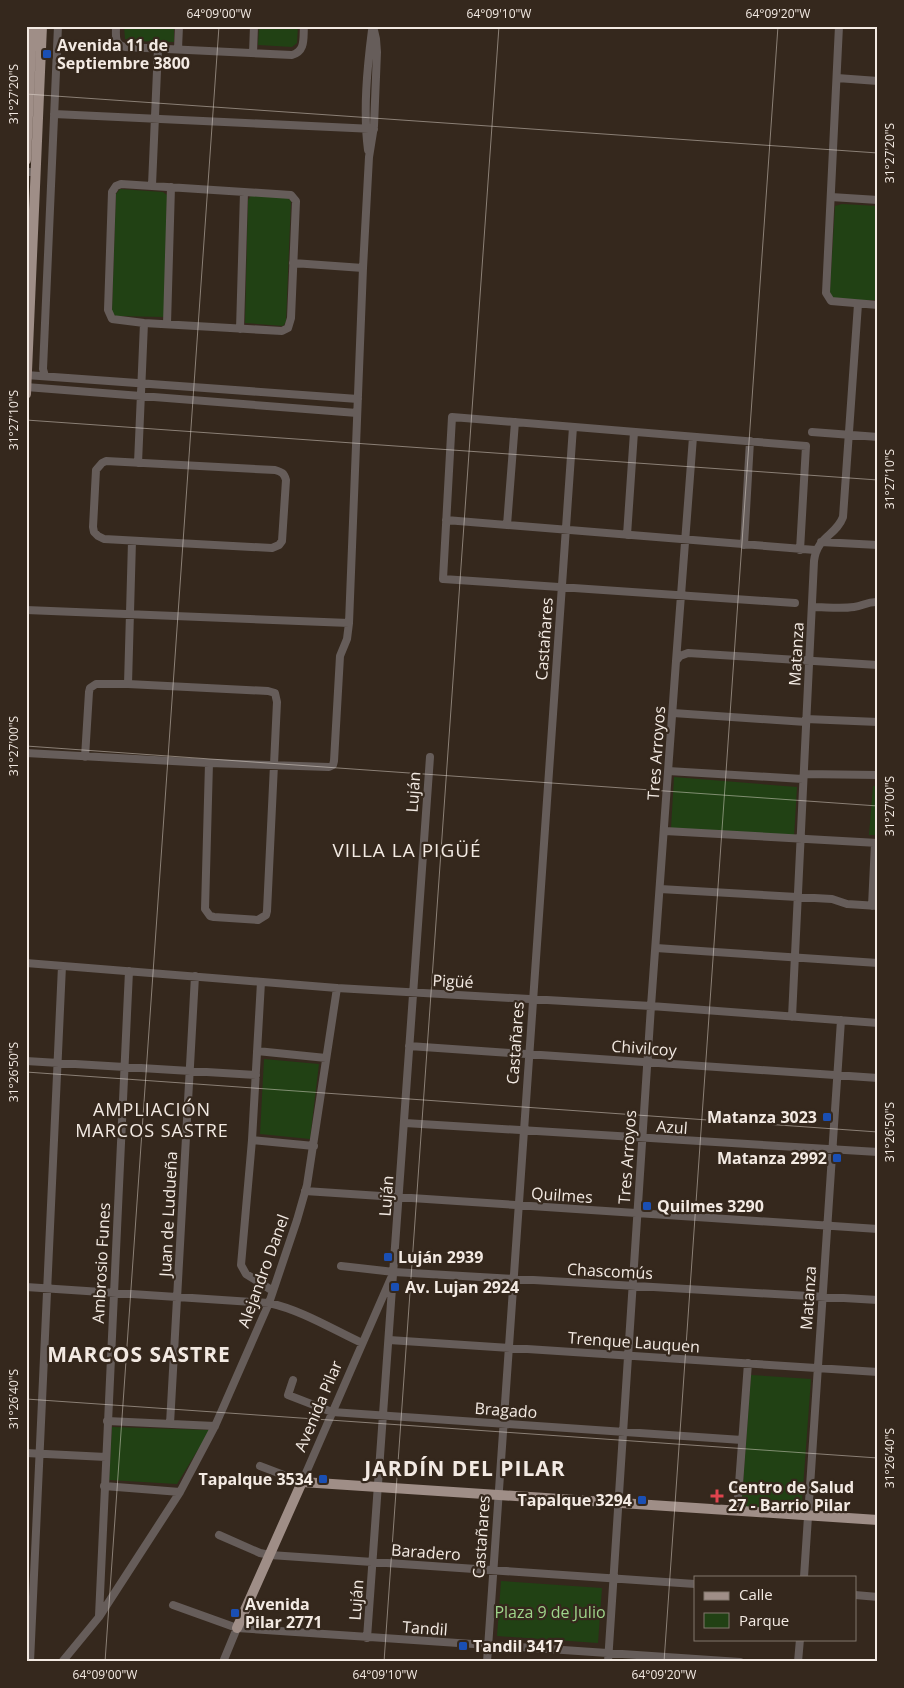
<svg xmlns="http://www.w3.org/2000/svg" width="904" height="1688" font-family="'Open Sans',sans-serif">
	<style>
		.park { fill: #214114 }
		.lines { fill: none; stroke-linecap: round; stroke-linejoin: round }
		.minor { stroke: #665d5a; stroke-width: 8 }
		.major { stroke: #9f8e87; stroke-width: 10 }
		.ticks { fill: none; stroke: #f3eae3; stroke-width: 1; stroke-opacity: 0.45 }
		.transit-dot { fill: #1a4fb4; stroke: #35281d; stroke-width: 2 }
		.health-dot { fill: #e0444e; stroke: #35281d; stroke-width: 2 }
		.labels { text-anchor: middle; stroke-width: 4.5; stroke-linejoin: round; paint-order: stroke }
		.poi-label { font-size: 16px; font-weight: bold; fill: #f3eae3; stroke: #35281d; text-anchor: start }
		.street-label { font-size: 16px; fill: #f3eae3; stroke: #35281d }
		.park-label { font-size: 16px; fill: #9ed58a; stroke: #35281d }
		.neighbourhood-label { font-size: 18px; letter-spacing: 1px; fill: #f3eae3; stroke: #35281d }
		.quarter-label { font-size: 19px; letter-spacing: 1px; fill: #f3eae3; stroke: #35281d }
		.district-label { font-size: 21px; font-weight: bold; letter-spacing: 1px; fill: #f3eae3; stroke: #35281d }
		.neatline { fill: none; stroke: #f3eae3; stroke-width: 2 }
		.ticks-label { font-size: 12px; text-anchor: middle; fill: #f3eae3 }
	</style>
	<rect width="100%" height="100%" fill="#35281d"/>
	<path class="park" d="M124 26H174V42L131 41 125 39Z
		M259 26H298L297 43 292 47 258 45Z
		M120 189 163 192 167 195 164 317 116 316 113 314 112 311 116 194Z
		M252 194 286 197 291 201 286 322 283 326 245 323 248 200Z
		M842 204 878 206V300L831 301 830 291 835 206Z
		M674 777 797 787 794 837 671 828Z
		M873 786H878V835H869Z
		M264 1059 319 1064 310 1139 260 1134Z
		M751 1375 811 1379 801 1515 741 1511Z
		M112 1427 210 1430 177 1484 109 1480Z
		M501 1581 602 1588 598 1643 497 1636Z"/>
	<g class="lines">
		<path class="minor" d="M116 26C116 36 114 44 125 47L292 55C306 51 303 38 304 26
			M839 26 826 293 831 301 878 305
			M178 49 179 26
			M253 53 254 26
			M837 78 878 81
			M54 114 374 129
			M368 150C363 111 367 69 372 30
			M26 172H36
			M121 184 291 195 296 201 291 318 288 328 282 331 144 323 112 319 108 310 112 192 116 186Z
			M152 185 158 48
			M831 197 878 200
			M293 263 363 268
			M167 324 171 187
			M240 329 244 192
			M26 375 358 399
			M45 376 43 369 58 26
			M26 387 357 413
			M812 432 878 437
			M106 461 275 470C282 472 284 473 286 480L282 541 279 545 272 548 104 539 98 536 94 532 93 527 96 470 102 463Z
			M138 463 144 323
			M446 520 815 550
			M507 525 515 422
			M627 535 634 432
			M821 542 878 545
			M744 545 750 441
			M795 603 443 579 452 417 806 446 800 550
			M812 607C826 607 840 609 854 607 863 606 868 601 878 602
			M26 610 349 623 363 268 369 157 374 126 377 52 376 39 373 26
			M676 661 693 437
			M128 684 132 541
			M673 713 806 722
			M806 719 878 722
			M26 753 209 763 329 767 333 765 334 761 340 656 347 639 349 623
			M85 757 89 692 90 688 96 684H128L268 691 275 693 277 702 267 911 266 915 258 920 214 917 210 916 205 909 209 763
			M668 771 803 779
			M804 774 878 775
			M665 831 878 843
			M660 889 832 899 847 904 878 906
			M872 906 875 843
			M656 948 878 963
			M26 963 337 988 651 1006 878 1023
			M261 982 252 1140 241 1265 246 1274 273 1291
			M792 1017 814 561C817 536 836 536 843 517L858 304
			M409 1046 878 1078
			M257 1051 326 1058
			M26 1061 256 1075
			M405 1123 878 1152
			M252 1140 314 1146
			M305 1191 878 1229
			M341 1266 394 1272 878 1300
			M26 1287 269 1303C301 1310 332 1329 362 1343
			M389 1340 878 1372
			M293 1380 288 1395 332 1412 742 1440
			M107 1421 215 1426
			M170 1424 195 976
			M26 1453 106 1457
			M260 1466 302 1482 391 1278
			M104 1486 180 1492
			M737 1511 748 1363
			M219 1535 260 1553 270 1555 695 1584
			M804 1577 841 1020
			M855 1595 878 1597
			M173 1605 237 1628 740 1662
			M99 1616 129 971
			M367 1638 430 757
			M30 1662 62 966
			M62 1662 99 1617 180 1492 215 1426 269 1303 297 1220 307 1185 337 988
			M223 1662 237 1628
			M487 1662 573 427
			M608 1662 651 1006 676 661 680 656 688 653 878 665
			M798 1662 800 1639"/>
		<path class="major" d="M26 160 32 26
			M26 394 42 26
			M237 1628 302 1482 878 1520"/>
	</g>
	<path class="ticks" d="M26 94 878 153M26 420 878 480M26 746 878 806M26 1072 878 1132M26 1399 878 1458M105 1662 219 26M384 1662 499 26M664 1662 778 26"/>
	<g class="transit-dot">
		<rect x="42" y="49" width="10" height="10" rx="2.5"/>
		<rect x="822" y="1112" width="10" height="10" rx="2.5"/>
		<rect x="832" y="1153" width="10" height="10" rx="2.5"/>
		<rect x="642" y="1201" width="10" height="10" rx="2.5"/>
		<rect x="383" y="1252" width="10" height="10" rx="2.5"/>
		<rect x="390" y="1282" width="10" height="10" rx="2.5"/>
		<rect x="318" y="1474" width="10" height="10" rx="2.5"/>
		<rect x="637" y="1495" width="10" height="10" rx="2.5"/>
		<rect x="230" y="1608" width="10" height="10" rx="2.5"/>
		<rect x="458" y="1641" width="10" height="10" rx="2.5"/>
	</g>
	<path class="health-dot" d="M714.5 1488.5h5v5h5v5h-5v5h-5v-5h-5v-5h5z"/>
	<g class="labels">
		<g class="poi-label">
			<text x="57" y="51">Avenida 11 de<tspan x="57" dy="18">Septiembre 3800</tspan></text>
			<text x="817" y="1123" text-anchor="end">Matanza 3023</text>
			<text x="827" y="1164" text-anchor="end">Matanza 2992</text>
			<text x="657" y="1212">Quilmes 3290</text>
			<text x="398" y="1263">Luján 2939</text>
			<text x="405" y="1293">Av. Lujan 2924</text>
			<text x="313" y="1485" text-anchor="end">Tapalque 3534</text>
			<text x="728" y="1493">Centro de Salud<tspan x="728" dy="18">27 - Barrio Pilar</tspan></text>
			<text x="632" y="1506" text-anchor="end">Tapalque 3294</text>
			<text x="245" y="1610">Avenida<tspan x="245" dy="18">Pilar 2771</tspan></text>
			<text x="473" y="1652">Tandil 3417</text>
		</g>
		<g class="street-label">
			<text transform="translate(544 639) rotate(-86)" y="6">Castañares</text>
			<text transform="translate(796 654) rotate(-87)" y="6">Matanza</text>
			<text transform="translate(656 753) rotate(-86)" y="6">Tres Arroyos</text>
			<text transform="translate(413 792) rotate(-86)" y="6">Luján</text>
			<text transform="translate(453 981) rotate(3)" y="6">Pigüé</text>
			<text transform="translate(515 1043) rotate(-86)" y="6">Castañares</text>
			<text transform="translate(644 1048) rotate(4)" y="6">Chivilcoy</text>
			<text transform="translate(672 1127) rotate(4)" y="6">Azul</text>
			<text transform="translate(627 1157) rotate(-86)" y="6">Tres Arroyos</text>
			<text transform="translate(562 1195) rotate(4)" y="6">Quilmes</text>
			<text transform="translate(386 1196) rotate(-86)" y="6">Luján</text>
			<text transform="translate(168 1214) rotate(-87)" y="6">Juan de Ludueña</text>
			<text transform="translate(101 1263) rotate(-87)" y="6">Ambrosio Funes</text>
			<text transform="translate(263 1271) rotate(-70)" y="6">Alejandro Danel</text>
			<text transform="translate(610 1271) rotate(3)" y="6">Chascomús</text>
			<text transform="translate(808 1298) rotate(-86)" y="6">Matanza</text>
			<text transform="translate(634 1342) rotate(4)" y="6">Trenque Lauquen</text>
			<text transform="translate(318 1406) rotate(-67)" y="6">Avenida Pilar</text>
			<text transform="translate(506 1410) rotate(4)" y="6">Bragado</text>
			<text transform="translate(481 1537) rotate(-86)" y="6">Castañares</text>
			<text transform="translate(426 1552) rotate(4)" y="6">Baradero</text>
			<text transform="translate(356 1600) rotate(-86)" y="6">Luján</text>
			<text transform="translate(425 1628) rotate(4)" y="6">Tandil</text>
		</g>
		<g class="park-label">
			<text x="550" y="1618">Plaza 9 de Julio</text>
		</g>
		<g class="neighbourhood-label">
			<text x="152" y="1116">AMPLIACIÓN<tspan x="152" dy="21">MARCOS SASTRE</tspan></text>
		</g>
		<g class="quarter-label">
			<text x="407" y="857">VILLA LA PIGÜÉ</text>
		</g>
		<g class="district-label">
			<text x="139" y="1362">MARCOS SASTRE</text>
			<text x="465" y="1476">JARDÍN DEL PILAR</text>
		</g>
	</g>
	<rect width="904" height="1688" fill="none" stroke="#35281d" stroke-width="55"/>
	<rect x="694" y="1576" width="162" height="65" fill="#35281d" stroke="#81766c"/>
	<rect x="704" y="1592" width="25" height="8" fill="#9f8e87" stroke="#81766c"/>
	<text x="739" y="1600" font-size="15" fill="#f3eae3">Calle</text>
	<rect x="704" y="1613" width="25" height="15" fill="#214114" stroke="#81766c"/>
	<text x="739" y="1626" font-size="15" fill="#f3eae3">Parque</text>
	<rect x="28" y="28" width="848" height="1632" class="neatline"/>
	<g class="ticks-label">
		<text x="219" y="18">64°09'00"W</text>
		<text x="499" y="18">64°09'10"W</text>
		<text x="778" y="18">64°09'20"W</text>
		<text transform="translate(14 94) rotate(-90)" y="4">31°27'20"S</text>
		<text transform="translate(890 153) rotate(-90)" y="4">31°27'20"S</text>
		<text transform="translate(14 420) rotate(-90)" y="4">31°27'10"S</text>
		<text transform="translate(890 479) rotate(-90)" y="4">31°27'10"S</text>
		<text transform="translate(14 746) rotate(-90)" y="4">31°27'00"S</text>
		<text transform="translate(890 806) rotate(-90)" y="4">31°27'00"S</text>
		<text transform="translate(14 1072) rotate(-90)" y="4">31°26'50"S</text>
		<text transform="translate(890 1132) rotate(-90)" y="4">31°26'50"S</text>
		<text transform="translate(14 1399) rotate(-90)" y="4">31°26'40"S</text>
		<text transform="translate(890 1458) rotate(-90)" y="4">31°26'40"S</text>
		<text x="105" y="1679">64°09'00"W</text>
		<text x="385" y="1679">64°09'10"W</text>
		<text x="664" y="1679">64°09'20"W</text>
	</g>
</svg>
